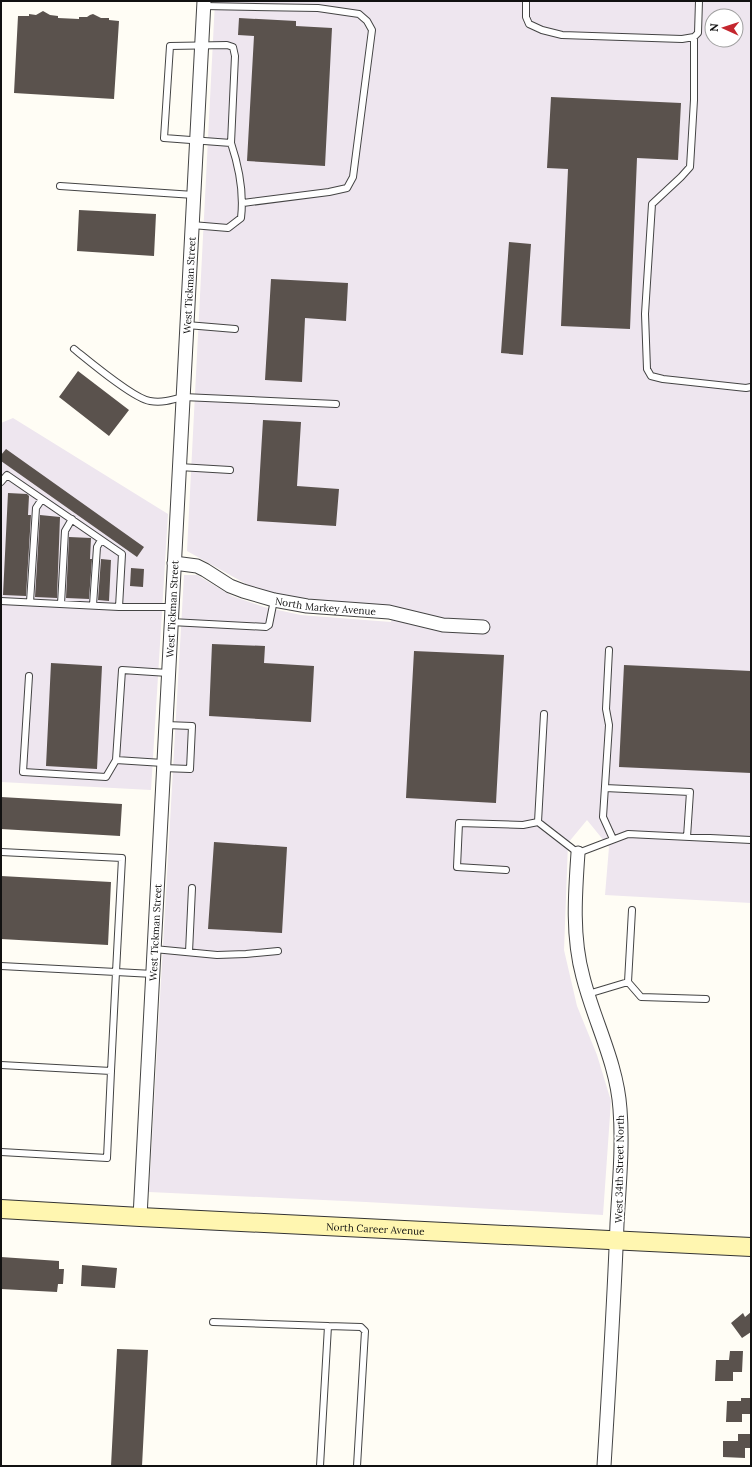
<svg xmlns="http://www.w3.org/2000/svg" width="752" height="1467" font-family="Lora,serif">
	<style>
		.industrial { fill: #eee6ef; fill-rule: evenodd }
		.building { fill: #5a524d }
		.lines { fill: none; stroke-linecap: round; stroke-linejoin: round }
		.lane-casing { stroke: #444; stroke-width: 8 }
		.street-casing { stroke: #444; stroke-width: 15 }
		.secondary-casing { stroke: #333; stroke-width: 20 }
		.lane { stroke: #fff; stroke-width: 6 }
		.street { stroke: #fff; stroke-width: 13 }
		.secondary { stroke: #fff6b0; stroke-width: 18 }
		.labels { text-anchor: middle; stroke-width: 4; stroke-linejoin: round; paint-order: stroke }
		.street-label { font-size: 10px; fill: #111; stroke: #fff }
	</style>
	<rect width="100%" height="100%" fill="#fffdf5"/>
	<path class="industrial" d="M215 1H751V903L605 895 609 847 587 820 568 843 564 950 577 1006 597 1055 611 1101 603 1215 366 1202 149 1192 184 575H197L232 596 264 607 301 615 391 622 394 606 277 596 248 585 187 551ZM712 16H736V40H712Z
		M13 418 168 514 151 790 1 782V423Z"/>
	<path class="building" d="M43 11 50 15 58 16V18L79 19V17H87L90 15 93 14 101 18H109V20L119 21 114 99 14 93 18 16H29V14L36 15Z
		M239 18 296 21V26L332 28 325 166 247 161 254 36 238 35Z
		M551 97 681 103 678 160 637 158 630 329 561 326 568 169 547 168Z
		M79 210 156 214 154 256 77 251Z
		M509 242 531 244 523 355 501 353Z
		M271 279 348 283 346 321 305 318 302 382 265 380Z
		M78 371 129 410 109 436 59 397Z
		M263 420 301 422 297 486 339 489 336 526 257 521Z
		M6 449 144 547 137 557 1 461V455Z
		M8 493 27 494 29 496 28 515H31L26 596 3 595Z
		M40 515 60 517 57 598 35 597Z
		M69 537 91 538 90 559H92L89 599 66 598Z
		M101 559 111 560 109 601 98 600Z
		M131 568 144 569 143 587 130 586Z
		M212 644 265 646 264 663 314 666 311 722 209 716Z
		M414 651 504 655 496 803 406 798Z
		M51 663 102 666 97 769 46 766Z
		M624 665 751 671V773L619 767Z
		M1 797 122 804 120 836 1 829Z
		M214 842 287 847 282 933 208 929Z
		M1 876 111 882 108 945 1 939Z
		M1 1257 59 1261V1269H64L63 1284H58L57 1292 1 1289Z
		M82 1265 117 1268 115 1288 81 1286Z
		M751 1312V1332L742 1338 731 1323 743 1313 745 1317Z
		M117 1349 148 1350 142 1466H111Z
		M730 1351H743L742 1372H733V1381H715L716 1360H729Z
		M741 1398H751V1414H742V1422H726L727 1401H741Z
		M738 1434H751V1448H745V1458L723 1457V1441H738Z"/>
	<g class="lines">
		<g class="lane-casing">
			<path id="lane" d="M526 1V17L529 24 542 30 562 35 682 39 694 37 698 33 699 1
				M204 6 318 8 359 14 367 21 372 30 353 177 347 188 329 192 243 203
				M694 37V100L690 167 681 177 652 204 645 314 647 369 651 376 663 379 746 388 751 387
				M60 186 194 195
				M192 225 228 228 241 218C244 193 239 167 231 143L164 138 170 46 227 45 233 47 235 56 231 143
				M187 325 235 329
				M74 349C89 361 134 399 150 401 162 403 172 400 183 397L336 404
				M179 467 230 470
				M1 482 7 475 122 554 119 607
				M1 601 119 607H172
				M30 602 36 508 42 499
				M61 604 65 531 72 519
				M93 605 97 547 101 540
				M171 622 266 627 269 625 274 600
				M609 650 606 709 609 725 603 817 613 839
				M29 676 23 772 106 777 116 760
				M544 714 538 822 578 853 628 834 751 840
				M163 763 116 760 122 670 168 673
				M163 768 190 769 192 726 166 725
				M605 788 690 792 687 837
				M1 852 122 858 116 972 153 974
				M506 870 457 867 459 823 523 825 538 822
				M154 949 217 955 246 954 278 951
				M189 952 192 888
				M1 966 116 972 111 1071
				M628 982 632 910
				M588 994 628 982 641 997 706 999
				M1 1065 111 1071 107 1158 1 1152
				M213 1322 328 1326 320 1466
				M328 1326 361 1327 365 1331 357 1466"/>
		</g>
		<g class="street-casing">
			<g id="street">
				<path id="s1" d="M174 563 197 566 205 570 230 586 243 591 274 600 307 606 389 612 443 625 483 627"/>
				<path d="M578 853C575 895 572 937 583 977 594 1021 617 1063 620 1109 623 1147 619 1186 617 1224 614 1304 609 1385 604 1466"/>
				<path id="s2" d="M140 1217 204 1"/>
			</g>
		</g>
		<g class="secondary-casing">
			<g id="secondary">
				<path id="s3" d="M1 1209 140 1217 751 1247"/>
			</g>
		</g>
		<use href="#lane" class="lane"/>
		<use href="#street" class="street"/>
		<use href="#secondary" class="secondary"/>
	</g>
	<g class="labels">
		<g class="street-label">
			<text dy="4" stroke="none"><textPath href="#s2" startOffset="933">West Tickman Street</textPath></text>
			<text dy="4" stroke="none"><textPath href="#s1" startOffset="160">North Markey Avenue</textPath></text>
			<text dy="4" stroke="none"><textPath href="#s2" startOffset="609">West Tickman Street</textPath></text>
			<text dy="4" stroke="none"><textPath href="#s2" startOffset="285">West Tickman Street</textPath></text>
			<text transform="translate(619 1169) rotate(-89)" y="4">West 34th Street North</text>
			<text dy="4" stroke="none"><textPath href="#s3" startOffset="375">North Career Avenue</textPath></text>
		</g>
	</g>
	<rect width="752" height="1467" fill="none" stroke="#111111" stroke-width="4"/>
	<g transform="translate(724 28) rotate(273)"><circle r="19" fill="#ffffff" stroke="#a0a0a0"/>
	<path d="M0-3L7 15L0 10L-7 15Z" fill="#c4262e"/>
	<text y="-6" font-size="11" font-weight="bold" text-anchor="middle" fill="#111111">N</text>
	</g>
</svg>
